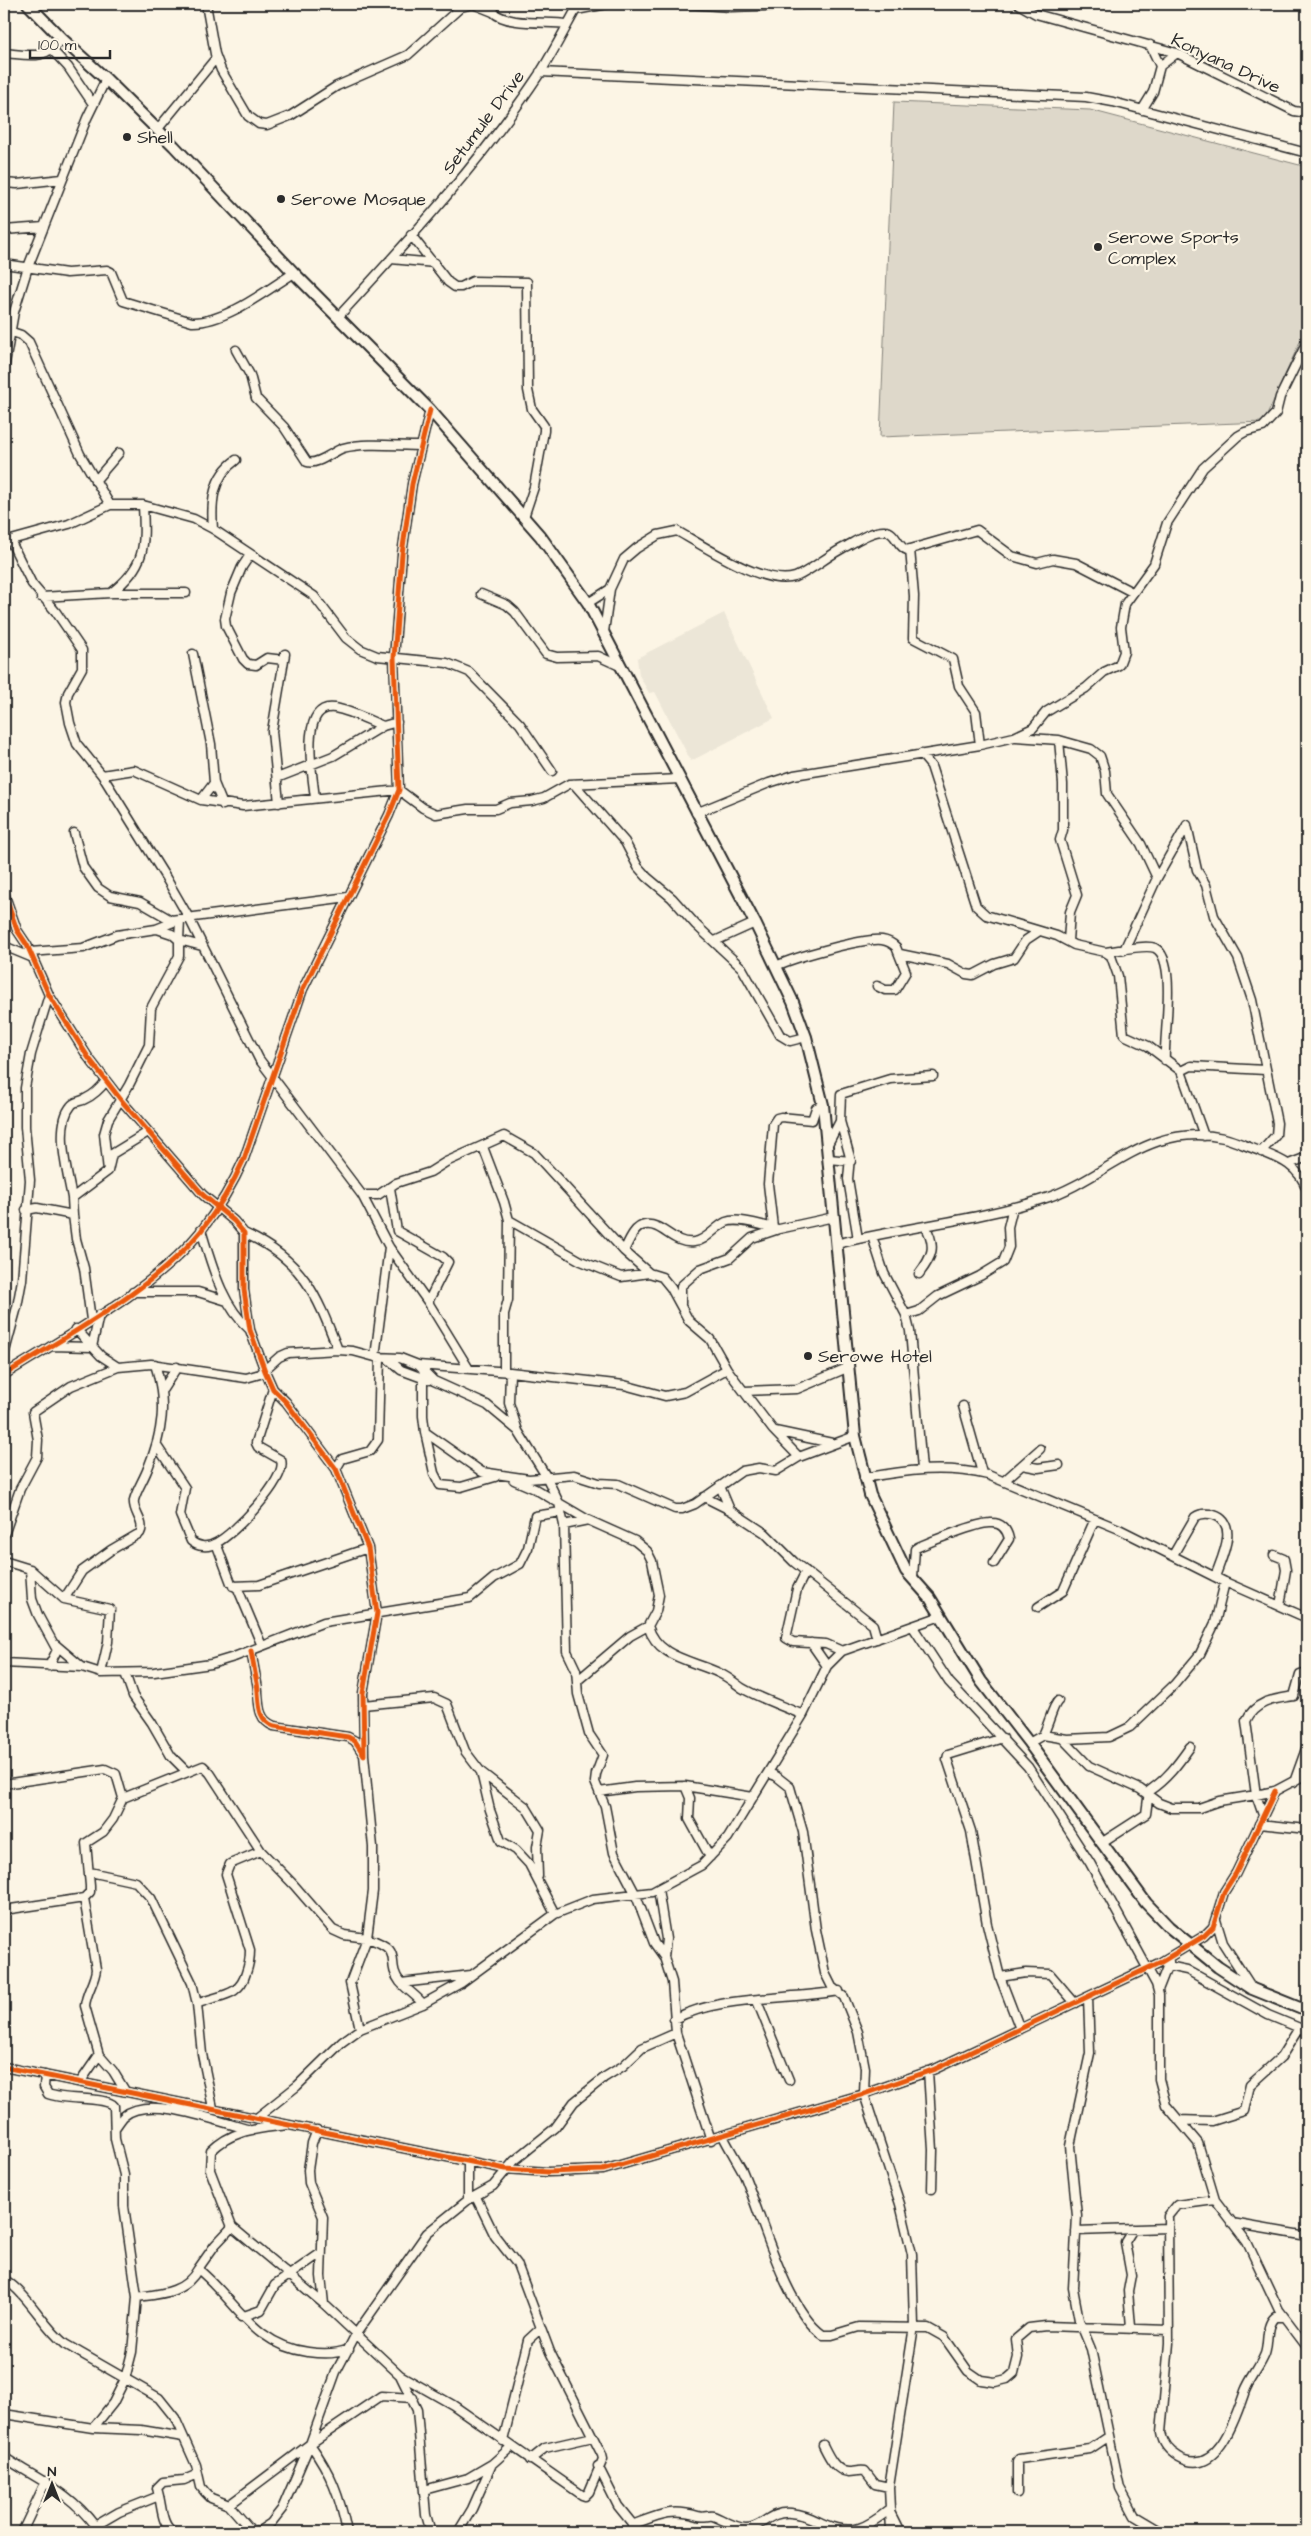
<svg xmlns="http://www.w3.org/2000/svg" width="1311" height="2536" font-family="'Architects Daughter',sans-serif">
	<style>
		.built { fill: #ece6d7 }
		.garden { fill: #ded8ca; stroke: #84827a }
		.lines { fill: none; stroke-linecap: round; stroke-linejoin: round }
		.minor-casing { stroke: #2b2b2b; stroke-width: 11 }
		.major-casing { stroke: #2b2b2b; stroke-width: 14 }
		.minor { stroke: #fcf5e5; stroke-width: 8 }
		.major { stroke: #fcf5e5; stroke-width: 10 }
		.cycleway-casing { stroke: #fcf5e5; stroke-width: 8 }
		.cycleway { stroke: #e8590c; stroke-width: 5 }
		.poi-dot { fill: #2b2b2b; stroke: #fcf5e5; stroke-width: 2 }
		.labels { text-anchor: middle; stroke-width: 4.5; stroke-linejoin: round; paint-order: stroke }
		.street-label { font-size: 18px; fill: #2b2b2b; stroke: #fcf5e5 }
		.poi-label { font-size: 18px; fill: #2b2b2b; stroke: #fcf5e5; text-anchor: start }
	</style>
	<rect width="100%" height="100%" fill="#fcf5e5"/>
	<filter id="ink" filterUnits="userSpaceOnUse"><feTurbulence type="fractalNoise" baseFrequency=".02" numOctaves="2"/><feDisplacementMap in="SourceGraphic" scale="10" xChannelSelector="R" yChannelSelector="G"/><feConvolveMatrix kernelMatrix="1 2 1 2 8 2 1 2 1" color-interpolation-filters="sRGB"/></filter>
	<g filter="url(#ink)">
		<path class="built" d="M724 613 774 718 691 761 655 692 649 693 639 675 637 658Z"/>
		<path class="garden" d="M894 102 1090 110 1307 167V326L1264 422 880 437Z"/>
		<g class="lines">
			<g class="minor-casing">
				<path id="minor" d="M206 4 215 54 221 70 248 116 259 124 267 125 290 116 337 86 408 55 461 7 473 4 493 12
					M495 4 493 12C507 26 547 21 567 24
					M689 4 730 7 819 4
					M1018 4 1036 14 1177 53 1294 111 1307 113
					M576 10 607 4
					M53 51 68 67 93 104
					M4 53C30 55 44 61 62 39
					M1160 66 1177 53
					M540 72 1086 97 1113 102 1307 153
					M1142 110 1153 92 1160 66 1150 45
					M157 130 216 58
					M4 183 17 184 62 179
					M4 230 44 227
					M411 235 448 282 455 287H461L473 281 527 282 528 390 532 409 544 426V431L534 487 524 517
					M391 259 435 263
					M4 264 67 273 107 270 111 272 123 301 192 322C225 323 267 290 294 273
					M338 317C409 240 482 161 540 73 554 51 566 27 579 4
					M9 331 21 335 29 342 80 454 110 505
					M236 350 250 375 256 398 284 427 307 462C318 465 332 452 343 448 366 442 396 446 420 446
					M4 369 14 312 28 267 87 118 106 79
					M95 481 119 453
					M213 529C211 503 212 477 236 460
					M10 540 32 584 56 612 82 650V668L68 693 66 702 70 723 77 744 102 775 166 878 189 918 259 1059 362 1195 389 1247 428 1302 469 1369
					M4 542 69 524 110 505H143L194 519 213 529 314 596 346 638 360 649 377 656 447 663 469 672 520 724 552 771
					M910 549 914 596 913 638 953 659 959 686 976 712 980 745
					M250 555 242 567 231 593 225 619 226 626 243 659 248 664 256 665 267 658 284 660
					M111 593C146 566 145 547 143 505
					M481 594 507 605 515 612 546 654 557 657 598 656 620 666
					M41 597 111 593H186
					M588 603 610 589 624 559 637 548 658 535 677 531C704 546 764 587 795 577 806 574 829 555 843 548 855 542 872 530 885 531 896 531 897 547 907 550L977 530 1012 556 1037 563 1053 559 1076 563 1132 592
					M604 632 610 589
					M193 654 211 744 214 783 223 805
					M1016 737 1059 740 1091 749 1100 756 1105 771 1107 794 1141 844 1157 878
					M1059 740 1063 784V830L1060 840 1077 895 1070 912 1068 941
					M921 754 931 766 976 906 986 915 1057 936 1074 945 1105 952 1111 956 1118 976 1124 1035 1148 1046 1181 1071 1204 1136
					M102 775 134 770 201 800 243 806 399 790 423 808 436 814 468 809H496L510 803 532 801 544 798 569 784 680 779
					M277 778 333 756 383 726 397 722
					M574 784 625 842 638 867 647 877 672 898 696 925 742 968 780 1035 790 1041 806 1037
					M315 798C313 778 298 702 335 708 351 711 368 720 383 726
					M201 800 214 783
					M279 803 272 731 285 654
					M696 813 769 783 794 775 980 745 1014 737 1033 728 1046 712 1086 688 1104 672 1119 665 1124 652 1121 627 1125 604 1154 564 1167 523 1203 468 1238 436 1245 432 1263 427 1276 413 1280 397 1307 342
					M1187 825 1197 870 1206 885 1214 916 1238 958 1252 1000 1277 1123 1276 1135 1261 1152
					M74 833 83 867 98 888 110 896 140 902 171 920 348 897
					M4 893 17 930 27 945 49 995 88 1057 121 1100 203 1195 234 1221 244 1233V1290L250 1330 265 1371 273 1389 286 1402 336 1469 368 1548 377 1613 363 1693 364 1755 355 1741 348 1737 274 1726C255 1719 260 1699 257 1683 255 1673 253 1662 251 1651
					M157 929 172 934 179 940
					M179 940 180 920
					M715 941 755 923
					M4 946 33 958
					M1124 950 1157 878 1187 825
					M30 952 83 948 117 935 156 929 176 921
					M1105 952C1117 951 1145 944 1155 948 1178 959 1163 1039 1165 1060
					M900 954 948 964 966 974 973 975 994 964 1014 958 1026 940 1038 932
					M776 966C795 957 863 938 882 940 888 941 892 943 896 947L906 972 895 990H885L877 986
					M1181 1071 1191 1066 1265 1070
					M828 1144 840 1121
					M483 1147 504 1202 509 1220 508 1300 504 1314V1371
					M829 1159 851 1161
					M1289 1164 1307 1157
					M108 1171 104 1134 108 1120 129 1085 149 1045 151 1008 179 956V940L202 946
					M390 1188 397 1231 443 1257 448 1262 428 1302
					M362 1195H378L396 1183 430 1172 446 1162 504 1136 534 1153 624 1251 649 1273 662 1277 671 1288 689 1321 710 1339 727 1369 757 1409 773 1430 799 1457 855 1436
					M72 1198C68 1175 54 1126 71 1106 74 1101 80 1102 85 1099 94 1095 100 1089 106 1081
					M26 1210 37 1208 73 1215 72 1198 108 1171 112 1154 148 1132
					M73 1215 76 1239 84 1268 91 1320
					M509 1220 581 1261 621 1277 649 1273
					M773 1227 768 1184 773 1124 777 1118 781 1117 812 1120 816 1108 823 1105
					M201 1230C212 1265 221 1304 250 1330
					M244 1233C303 1260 316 1293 338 1350
					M872 1236 884 1273 906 1315 910 1331 922 1469
					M858 1239 848 1179 850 1157 840 1121 841 1094 890 1079 933 1076
					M836 1244C904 1227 975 1221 1043 1199 1107 1179 1147 1121 1224 1138 1236 1141 1248 1147 1260 1151 1281 1159 1299 1166 1307 1190
					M624 1251C628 1243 634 1226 645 1225 662 1222 673 1245 694 1242 706 1241 715 1227 726 1222 738 1217 764 1226 778 1229
					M919 1274C932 1257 937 1246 925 1226
					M133 1292H198L227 1301
					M681 1304V1286L700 1269 730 1258 752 1238 779 1229 834 1217
					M906 1315 919 1311 938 1296 980 1276 1003 1262 1009 1247 1008 1227 1013 1207
					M76 1329 101 1356 118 1367 151 1364 246 1378 260 1374 279 1357 288 1353 338 1350 353 1351 375 1357 400 1358 418 1365 510 1372 624 1385 665 1396 685 1392 727 1369
					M51 1346 92 1347
					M92 1347 99 1315
					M4 1355 17 1307 22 1280 30 1180 25 1127V1088L31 1054 49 995
					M375 1357 389 1247
					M387 1358 401 1370 428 1380
					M418 1365 434 1381 487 1405 517 1430
					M510 1372 509 1403 518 1431 546 1476 559 1503 564 1525 567 1651 576 1670 578 1694 589 1734 603 1755 596 1774 595 1782 605 1806 614 1853 635 1893 654 1943 664 1957
					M4 1375C69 1334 152 1291 201 1231 218 1209 233 1184 244 1159L303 989 389 815 399 790 394 658 402 554 412 484 430 410
					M423 1380V1416L425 1432 482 1472 529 1479 574 1475 599 1483 618 1484 675 1509H682L695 1504 742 1471 759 1468 776 1471 799 1457
					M163 1389 177 1367
					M744 1391 797 1389 847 1368
					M963 1406 982 1473
					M775 1431 832 1443
					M425 1432 434 1473 440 1485 461 1487 495 1477
					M157 1446 185 1488 180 1515 191 1541C198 1547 208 1548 216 1543 233 1535 288 1479 281 1460L258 1447 256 1443 273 1389
					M1022 1465 1038 1468 1059 1465
					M336 1469 342 1459 370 1451 378 1440 380 1357
					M864 1478C906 1470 946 1465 988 1475L1119 1529 1225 1582 1307 1618
					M514 1480 535 1489 588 1520 635 1541 647 1551 652 1561 659 1595 656 1611 648 1626C658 1659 693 1660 719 1673 728 1677 735 1683 742 1688 761 1699 783 1706 803 1715
					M1004 1481 1040 1449
					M720 1486 730 1510 765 1533 794 1562 873 1625 877 1639
					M704 1497 730 1510
					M564 1525 588 1520
					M4 1535 20 1489 37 1457 38 1440 33 1412 71 1386 118 1367
					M216 1543 231 1583 238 1589 262 1646
					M1173 1555 1195 1517C1201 1513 1207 1513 1214 1515 1240 1523 1221 1559 1215 1577
					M1274 1555 1284 1559 1286 1570 1280 1606
					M4 1561 30 1569 64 1599 82 1571 111 1550 140 1533C146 1522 132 1512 134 1500 137 1489 144 1479 148 1468 163 1432 167 1402 155 1364
					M30 1569 32 1599 38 1615 57 1650 49 1666
					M806 1571 797 1589 786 1638 793 1642 826 1644 842 1651
					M913 1577 915 1549 918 1547C932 1541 977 1523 990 1523 1001 1522 1007 1529 1009 1539L994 1563
					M233 1586 259 1585 368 1548
					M64 1599 110 1609 108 1642 101 1673
					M1038 1607 1063 1591 1095 1519
					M913 1627 949 1682 1028 1767 1090 1863 1156 1984 1159 1995V2079L1166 2105 1198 2143 1215 2200 1247 2242 1279 2310 1307 2347
					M811 1643 827 1666
					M56 1645 82 1667
					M4 1663 82 1667 101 1673 154 1672 211 1664 234 1657 324 1622 470 1598 494 1578 520 1564 528 1548 535 1516 561 1512
					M125 1673 133 1696 152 1723 171 1756 187 1772
					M577 1681 630 1636 648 1626
					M363 1705 434 1698 447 1704 465 1751 481 1772 490 1810 501 1841 516 1850 529 1864 555 1914
					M1043 1735C1048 1726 1053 1705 1058 1701
					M1003 1738 948 1755 947 1759 971 1831 987 1924 1000 1977 1020 2029
					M1062 1738 1089 1766 1140 1789 1159 1803 1172 1808H1199L1219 1801 1256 1795 1275 1791 1307 1774
					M1029 1743 1043 1735 1067 1739 1109 1737 1130 1727 1174 1685 1200 1654 1215 1623 1225 1582
					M481 1772 526 1807 540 1830 537 1847 538 1876
					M768 1773 776 1776 790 1787 803 1832 816 1930 825 1973 832 1987 844 1997 858 2032 865 2068 864 2094 900 2204 912 2254 914 2326 889 2487 891 2532
					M1294 1782 1307 1746
					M4 1784 105 1769 116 1774 123 1798
					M685 1786 690 1798 689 1819 710 1857
					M599 1792 635 1787 685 1786 753 1797
					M1263 1815 1256 1795 1246 1721C1255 1701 1274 1699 1294 1696L1300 1675 1307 1673
					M1259 1824 1307 1829
					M1101 1843 1146 1814 1149 1791C1167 1779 1178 1764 1190 1747
					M90 1872 136 1882 151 1898 192 1983 197 2004 202 2054 213 2108
					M658 1889 666 1939 664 1957 672 1982 676 2033 711 2140
					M4 1910 84 1898
					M1216 1920 1223 1943 1252 1988
					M1168 1966 1187 1970 1268 2015 1307 2031
					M1000 1977 1026 1973 1050 1974 1075 2003
					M401 1983 471 1975
					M1158 1990 1169 1962
					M1088 1997 1090 2053 1070 2146 1077 2216 1073 2288 1079 2320 1091 2349 1120 2488 1135 2516 1162 2532
					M757 2001 789 2080
					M197 2004C219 1994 239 1998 246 1973 249 1965 250 1958 250 1950L226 1874 230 1864 261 1851
					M674 2019C721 1995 787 2000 839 1991
					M360 2029 350 1983 367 1938C407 1951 384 1961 400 1982 407 1990 417 1996 423 2004
					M4 2067 506 2169 548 2172 603 2170 864 2094 935 2069 1161 1962 1204 1936 1213 1927 1224 1892 1236 1873 1275 1791
					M928 2071 933 2150 932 2189
					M81 2081 99 2055
					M124 2089 113 2071 99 2055 85 2006C86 1992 95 1982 96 1969L84 1898 90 1892V1886L86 1843 103 1832 113 1819 123 1798 203 1766 210 1773 261 1851 294 1885 333 1930 344 1935 367 1938 373 1891V1847L364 1755
					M258 2117 297 2086 342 2042 360 2029 423 2004 461 1983 555 1914 593 1899 652 1892 702 1865 728 1838 803 1715 827 1666 842 1651 941 1616
					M1178 2120 1212 2121 1244 2111 1250 2085 1281 2057 1299 2028
					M115 2128C118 2124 121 2119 124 2116 149 2094 219 2122 247 2129
					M317 2130 312 2143 308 2170 309 2183 323 2217 321 2276 324 2304
					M723 2136C729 2148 736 2159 742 2170 761 2213 785 2309 823 2335H832L859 2327 928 2328 944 2337 968 2371 981 2380 995 2382 1007 2379 1014 2373 1018 2357 1016 2339 1029 2328 1046 2326 1169 2330
					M468 2161V2200
					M1215 2200 1177 2205 1168 2216 1169 2343 1161 2433C1163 2444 1170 2452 1179 2457 1217 2479 1236 2417 1245 2391 1250 2378 1260 2367 1265 2354 1269 2343 1265 2325 1275 2317H1283
					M1232 2223 1307 2236
					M232 2227 324 2304 400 2375 417 2410 426 2515 431 2532
					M1076 2231 1167 2228
					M198 2269 215 2245 232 2227 210 2170 211 2151C233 2129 258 2129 287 2125
					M4 2279C30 2296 42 2325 65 2344L159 2398 175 2418 196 2465 201 2487 205 2492 211 2498 229 2505 250 2529 259 2531 271 2523 282 2509 310 2444 336 2372 356 2334 427 2233 468 2200 493 2186 514 2161 555 2128 574 2102 605 2077 623 2066 642 2048 676 2033
					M137 2297C161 2294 185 2293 198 2269 236 2300 253 2345 308 2352 321 2354 337 2354 349 2349
					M241 2317 261 2310 275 2285 321 2253
					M1131 2327 1128 2291 1131 2275 1125 2242 1133 2229
					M400 2375 453 2405 582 2495 585 2496 589 2492 603 2459 602 2455 550 2352 517 2264 495 2236 476 2197
					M4 2414 93 2428 113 2403 125 2379 132 2352 137 2297 124 2206V2175L115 2139 114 2106C106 2096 65 2101 48 2094L44 2087 45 2075
					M93 2428 141 2430 183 2437
					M503 2441 528 2340 541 2328
					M310 2444C331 2473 340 2497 347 2532
					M823 2445C828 2455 835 2471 848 2472 854 2472 859 2470 865 2471L875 2484 889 2487
					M4 2457C39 2481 68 2490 95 2526L119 2512 159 2496 157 2488 163 2482 184 2480 198 2474
					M530 2460 545 2448 593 2437
					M598 2466 618 2506 639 2532
					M424 2490 468 2478 492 2464 511 2447
					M1017 2493V2462L1019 2459 1090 2449 1108 2437
					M159 2496C162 2508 162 2527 174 2532
					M229 2505 310 2444 381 2396 413 2398
					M632 2525C659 2515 670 2508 698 2516 704 2518 708 2515 713 2516 724 2520 735 2528 746 2528 763 2528 768 2511 791 2513 804 2514 813 2519 824 2524 852 2536 866 2528 889 2510L900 2532
					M22 2532 46 2481
					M458 2532 472 2509 492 2464"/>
			</g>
			<g class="major-casing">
				<path id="major" d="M28 4 62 39 106 79 174 146 294 273 430 410 541 537 588 603 755 923 793 1002 806 1037 823 1105 855 1436 870 1495 906 1571 930 1598 981 1681 1029 1743 1146 1903 1169 1927 1218 1967 1250 1988 1307 2011"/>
			</g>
			<use href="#minor" class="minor"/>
			<use href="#major" class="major"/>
			<g class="cycleway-casing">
				<path id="cycleway" d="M4 893 17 930 27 945 49 995 88 1057 121 1100 203 1195 234 1221 244 1233V1290L250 1330 265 1371 273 1389 286 1402 336 1469 368 1548 377 1613 363 1693 364 1755 355 1741 348 1737 274 1726C255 1719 260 1699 257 1683 255 1673 253 1662 251 1651
					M4 1375C69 1334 152 1291 201 1231 218 1209 233 1184 244 1159L303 989 389 815 399 790 394 658 402 554 412 484 430 410
					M4 2067 506 2169 548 2172 603 2170 864 2094 935 2069 1161 1962 1204 1936 1213 1927 1224 1892 1236 1873 1275 1791"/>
			</g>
			<use href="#cycleway" class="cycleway"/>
		</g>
	</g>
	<g class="poi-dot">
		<circle cx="127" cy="137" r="5"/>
		<circle cx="281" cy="199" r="5"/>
		<circle cx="1098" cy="247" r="5"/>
		<circle cx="808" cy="1356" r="5"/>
	</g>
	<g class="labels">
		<g class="street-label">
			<text transform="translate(1226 63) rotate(25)" y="6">Konyana Drive</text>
			<text transform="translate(483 122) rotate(-53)" y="6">Setumule Drive</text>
		</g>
		<g class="poi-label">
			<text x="137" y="143">Shell</text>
			<text x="291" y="205">Serowe Mosque</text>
			<text x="1108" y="243">Serowe Sports<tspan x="1108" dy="21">Complex</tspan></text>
			<text x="818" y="1362">Serowe Hotel</text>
		</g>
	</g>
	<rect width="1311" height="2536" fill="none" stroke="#fcf5e5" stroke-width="20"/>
	<rect x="10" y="10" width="1291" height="2516" fill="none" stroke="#2b2b2b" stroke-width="2" filter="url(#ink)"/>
	<g transform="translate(52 2484)" stroke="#fcf5e5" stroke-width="4" paint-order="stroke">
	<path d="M0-4L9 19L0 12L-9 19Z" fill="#2b2b2b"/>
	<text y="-8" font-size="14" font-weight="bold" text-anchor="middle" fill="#2b2b2b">N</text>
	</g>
	<path d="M30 50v8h80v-8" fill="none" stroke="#2b2b2b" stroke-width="2.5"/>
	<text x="38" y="50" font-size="15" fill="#2b2b2b" stroke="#fcf5e5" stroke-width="4" paint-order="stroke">100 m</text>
</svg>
